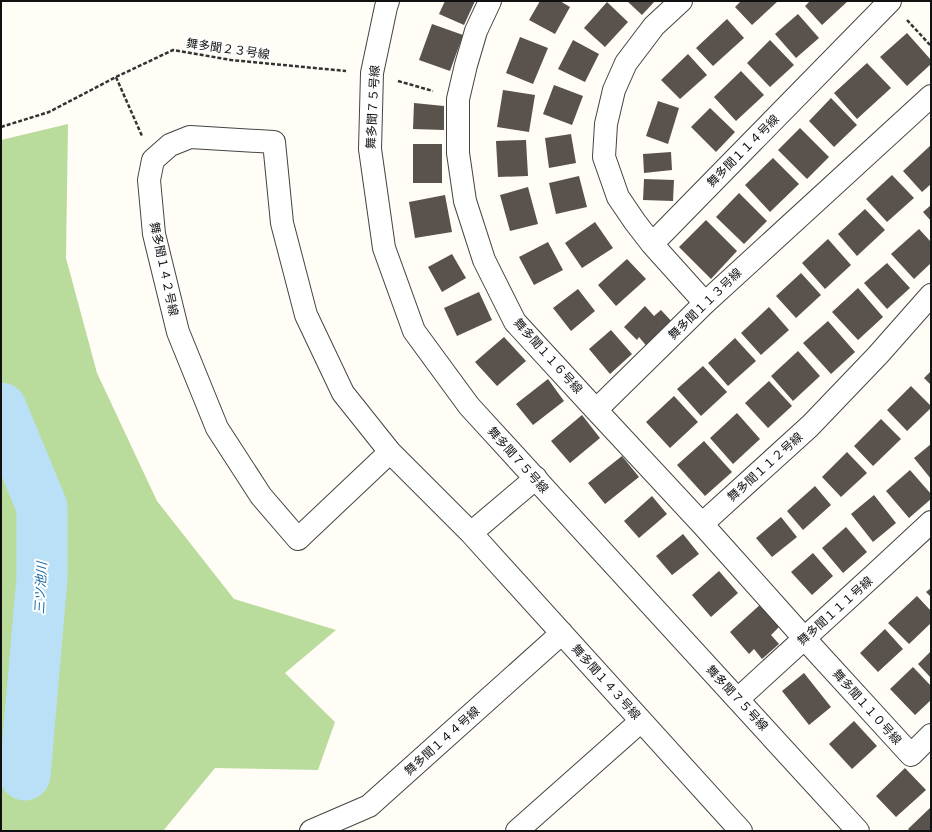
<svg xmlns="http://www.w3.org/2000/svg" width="932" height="832" font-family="'Noto Serif','Noto Sans JP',serif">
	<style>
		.forest { fill: #b9dc9c }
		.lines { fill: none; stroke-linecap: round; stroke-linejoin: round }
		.river { stroke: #b9e0f7; stroke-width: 51 }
		.building { fill: #5a524d }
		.minor-casing { stroke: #444; stroke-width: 24 }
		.tertiary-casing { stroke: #444; stroke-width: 24 }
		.path { stroke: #333; stroke-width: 2.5; stroke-dasharray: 4 2; stroke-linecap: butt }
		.minor { stroke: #fff; stroke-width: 22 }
		.tertiary { stroke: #fff; stroke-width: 22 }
		.labels { text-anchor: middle; stroke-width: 4; stroke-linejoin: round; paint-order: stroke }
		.street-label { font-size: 12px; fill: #111; stroke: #fff }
		.water-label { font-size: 13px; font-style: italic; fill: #1768a6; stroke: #fff }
	</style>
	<rect width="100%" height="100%" fill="#fffdf5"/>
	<path class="forest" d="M68 124 66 258 97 373 157 501 234 599 336 630 285 673 335 722 318 770 215 768 163 831H1V140Z"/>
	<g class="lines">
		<path class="river" d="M1 408 42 507V578L25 775"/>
	</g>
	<path class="building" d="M445 1H475L464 25 439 14Z
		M540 1H560L570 7 555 34 529 20Z
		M627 1H655L642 15Z
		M741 1H778L752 25 735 7Z
		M810 1H848L822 25 805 6Z
		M607 2 628 22 605 47 584 28Z
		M798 14 819 38 796 58 775 34Z
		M727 19 744 38 713 66 696 48Z
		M432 24 463 35 450 71 419 60Z
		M907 33 931 60V64L907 86 880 57Z
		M520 37 548 48 533 84 506 73Z
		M573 40 599 54 585 82 558 69Z
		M770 40 794 65 770 87 747 63Z
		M688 54 707 75 680 99 661 80Z
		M867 63 891 88 857 119 834 93Z
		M741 71 764 95 736 121 714 97Z
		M554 85 583 96 572 125 543 114Z
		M503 90 535 95 529 132 497 127Z
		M831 98 857 125 834 147 809 121Z
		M658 101 679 108 668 144 646 136Z
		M414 103 444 106V130L413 129Z
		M710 108 735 132 716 152 691 127Z
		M800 128 829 157 807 179 778 150Z
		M571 134 576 163 549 168 545 138Z
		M526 140 528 176 498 177 496 141Z
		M413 144H442V183H413Z
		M931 145V184L922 192 903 171Z
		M671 152 672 170 644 173 643 154Z
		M773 158 799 184 770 212 745 185Z
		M892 175 914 198 887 222 866 199Z
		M579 176 587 207 556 214 549 183Z
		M644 179 674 180 673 201 643 200Z
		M528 187 538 224 510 231 500 195Z
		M739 193 767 221 744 244 716 217Z
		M445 195 452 232 415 238 409 202Z
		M931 205V221L923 212Z
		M865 209 885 230 857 256 838 234Z
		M706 220 737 251 711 279 679 247Z
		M595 222 613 248 582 268 565 243Z
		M919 229 931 242V263L914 279 891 254Z
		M828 239 851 265 825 289 802 263Z
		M548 242 563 270 534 285 519 257Z
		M452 254 466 278 442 292 428 267Z
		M627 259 646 279 616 306 598 285Z
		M887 263 910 288 887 309 864 283Z
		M801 273 821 295 796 318 776 296Z
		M858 288 883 317 858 340 832 312Z
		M578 289 595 311 571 331 553 308Z
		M479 292 492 320 457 336 444 308Z
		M645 306 654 316 661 310 675 325 649 349 639 337 637 340 624 327Z
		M769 307 789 330 761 355 741 333Z
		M828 321 855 352 831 374 803 343Z
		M611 330 632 354 610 374 589 349Z
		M504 337 526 361 497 386 475 362Z
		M735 338 756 361 728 386 708 363Z
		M798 351 820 376 793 401 771 376Z
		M703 366 727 392 701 416 677 389Z
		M931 371V385L924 378Z
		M548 379 564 401 533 425 516 404Z
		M769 381 792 406 768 428 745 403Z
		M911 386 931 406V408L907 431 887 410Z
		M674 396 698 422 670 448 646 422Z
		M737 413 760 439 733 464 710 438Z
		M582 415 600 438 570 463 551 441Z
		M881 419 901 439 873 466 854 446Z
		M704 441 732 472 705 496 677 465Z
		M931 444V479L914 458Z
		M847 452 867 473 841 497 822 477Z
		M622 456 639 477 605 504 588 483Z
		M910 470 931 494V499L909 518 886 491Z
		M815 486 831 505 803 530 787 511Z
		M874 495 896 523 873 542 851 514Z
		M652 496 667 514 639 538 624 521Z
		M781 517 797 537 772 557 756 538Z
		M846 527 867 552 843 573 822 548Z
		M683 534 699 554 672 575 656 556Z
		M813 553 833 576 812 595 791 572Z
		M719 571 738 593 711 617 692 595Z
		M931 588V597L926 592Z
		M917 596 931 611V623L909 644 888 623Z
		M762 603 781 625 771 635 779 644 762 659 754 649 749 654 730 632Z
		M885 629 903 649 878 672 860 653Z
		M931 651V678L918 664Z
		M913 667 931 686V700L915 715 890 689Z
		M804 673 831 707 809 725 782 691Z
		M854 721 877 746 852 769 829 744Z
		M905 768 926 790 896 817 876 796Z
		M931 807V831H910L908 829Z"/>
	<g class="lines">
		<g class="minor-casing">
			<path id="minor" d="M490 1 476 31 466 65 458 99V153L465 201 484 260 515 322 596 410
				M652 244 635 222 618 197 604 157 606 124 614 90 626 63 654 26 681 1
				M931 295 878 355 810 426 702 524 804 638 911 755 931 735
				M705 303 652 244 890 1
				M390 452 298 539 261 496 217 428 178 332 154 234 149 180 153 160 170 145 190 137 274 142 282 223 306 315 343 393 390 452 471 533 536 478
				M702 524 596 410 705 303 931 96
				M471 533 741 831
				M738 699 876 573 931 522
				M311 831 369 806 562 633
				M517 831 641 721"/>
		</g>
		<g class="tertiary-casing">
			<path id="tertiary" d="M388 1 386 7 372 73 370 149 384 248 414 331 469 406 858 831"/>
		</g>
		<path class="path" d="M907 20 931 46
			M116 77 142 136
			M398 81 433 91
			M1 127 49 112 116 77 173 50 231 60 346 71"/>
		<use href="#minor" class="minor"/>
		<use href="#tertiary" class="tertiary"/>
	</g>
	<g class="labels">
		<g class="street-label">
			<text transform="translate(228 49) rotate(8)" y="4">舞多聞２３号線</text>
			<text transform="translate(373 107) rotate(-87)" y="4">舞多聞７５号線</text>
			<text transform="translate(743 151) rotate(-45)" y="4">舞多聞１１４号線</text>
			<text transform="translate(164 269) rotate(78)" y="4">舞多聞１４２号線</text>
			<text transform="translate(705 304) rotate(-44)" y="4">舞多聞１１３号線</text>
			<text transform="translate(548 356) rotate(48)" y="4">舞多聞１１６号線</text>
			<text transform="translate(518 460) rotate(48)" y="4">舞多聞７５号線</text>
			<text transform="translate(765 467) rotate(-42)" y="4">舞多聞１１２号線</text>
			<text transform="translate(835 611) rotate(-42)" y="4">舞多聞１１１号線</text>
			<text transform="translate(606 682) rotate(48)" y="4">舞多聞１４３号線</text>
			<text transform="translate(737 698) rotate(47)" y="4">舞多聞７５号線</text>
			<text transform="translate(867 707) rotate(48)" y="4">舞多聞１１０号線</text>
			<text transform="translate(442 741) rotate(-42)" y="4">舞多聞１４４号線</text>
		</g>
		<g class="water-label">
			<text transform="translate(40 588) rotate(-87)" y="5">三ツ池川</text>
		</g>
	</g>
	<rect width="932" height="832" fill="none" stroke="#111111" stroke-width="4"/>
</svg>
